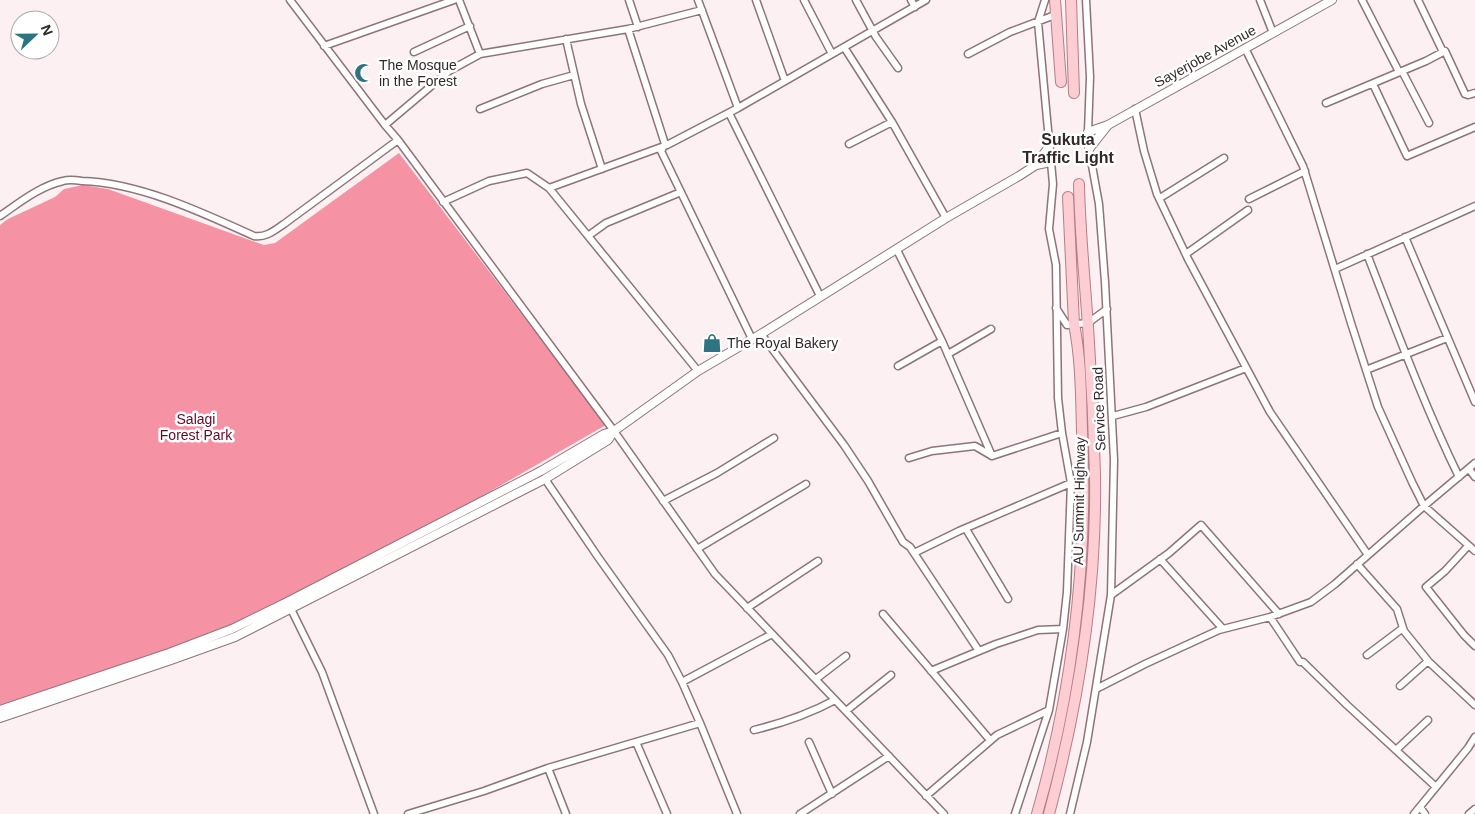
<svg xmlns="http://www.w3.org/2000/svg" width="1475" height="814" font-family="Arial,sans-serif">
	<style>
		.forest { fill: #f592a3 }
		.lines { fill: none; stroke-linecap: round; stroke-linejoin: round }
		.minor-casing { stroke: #8e7477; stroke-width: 9 }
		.tertiary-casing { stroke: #8e7477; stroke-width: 10 }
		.primary-casing { stroke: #b57e86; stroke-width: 12 }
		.minor { stroke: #fff; stroke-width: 6 }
		.tertiary { stroke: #fff; stroke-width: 8 }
		.primary { stroke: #fdcdd4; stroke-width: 10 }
		.labels { text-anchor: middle; stroke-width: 5; stroke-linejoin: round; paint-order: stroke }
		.street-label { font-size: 14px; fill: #322829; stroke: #fff }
		.poi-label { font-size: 14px; fill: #322829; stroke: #fff; text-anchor: start }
		.park-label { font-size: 14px; fill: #610926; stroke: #fff }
		.quarter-label { font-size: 16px; font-weight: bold; fill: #322829; stroke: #fff }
	</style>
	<rect width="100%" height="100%" fill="#fcf0f2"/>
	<path class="forest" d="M399 153 606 425 430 526 222 633 168 655 0 714V225L8 219 55 197 64 189 83 185 108 189 264 245 275 243Z"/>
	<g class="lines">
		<g class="minor-casing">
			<path id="minor" d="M290 0 385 125 398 140 614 431 715 574 944 814
				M459 0 480 54
				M629 0 638 27
				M698 0 738 108
				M756 0 785 81
				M804 0 832 54
				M856 0 876 37 898 68
				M911 0 915 7
				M1260 0 1273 33
				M1362 0 1399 72
				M1418 0 1443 52
				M628 29 665 144 661 151 752 339
				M566 39 581 104 602 169
				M324 46 454 0
				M844 47 892 122 946 218
				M1245 48 1303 166 1351 323 1378 407 1412 482 1424 506 1475 551
				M414 52 470 26
				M968 54 1010 32 1055 15
				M1402 71 1429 123
				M1373 84 1407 156 1475 127
				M1326 103 1426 61 1445 51 1465 94 1468 95 1475 93
				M480 109 542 84 574 75
				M1135 109 1144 151 1157 194 1188 259 1270 412 1368 555
				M729 113 820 296
				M385 125 449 71 480 54 628 29 702 10
				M849 144 892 122
				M549 188 667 145 738 108 926 0
				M1160 198 1224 158
				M1249 199 1305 171
				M443 202 489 181 527 173 549 188 698 371
				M0 216C19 203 40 186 63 181 69 179 76 180 82 181 140 183 201 212 254 236 266 238 275 230 284 224L398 140
				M588 236 606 223 681 192
				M1405 237 1475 402
				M897 250 942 341 992 456
				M1186 254 1248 210
				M1367 254C1396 329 1424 405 1459 477
				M1335 269 1475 206
				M1056 308 1067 325 1088 323 1107 309
				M761 334 844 445 868 481 903 542 910 547 979 651
				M948 354 991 329
				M898 366 942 341
				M1366 370 1447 338
				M1113 416 1146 407 1246 368
				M909 458 932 451 975 446 992 456 1062 433
				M1469 469 1475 477
				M545 479 598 557 668 655 682 682 700 723 737 814
				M663 501 717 473 774 438
				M966 529 1008 599
				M1468 546 1445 571 1426 587 1464 635 1475 646
				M697 549 806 484
				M914 553 959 531 1071 483
				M1160 559 1223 629
				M1357 564 1397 609 1404 631 1429 662 1475 705
				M1111 595 1169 553 1201 525 1279 614
				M747 608 818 561
				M291 609 322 672 374 814
				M883 614 990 740
				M1270 617 1300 662H1303L1347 705 1436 787
				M1367 655 1403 628
				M931 671 996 644 1038 630 1063 629
				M816 679 846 656
				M682 682 772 634
				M1400 686 1428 661
				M1096 689 1145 664 1219 630 1270 617 1311 602 1335 584 1424 506 1475 463
				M846 711 891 675
				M754 730C783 723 809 714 835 700
				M636 742 667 814
				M809 742 832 794
				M1396 750 1428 720
				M548 768 566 814
				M926 796 997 735 1049 710
				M1420 807 1425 814
				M408 814 484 791 548 768 700 723
				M800 814 889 756
				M1015 814 1049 710 1063 629 1067 592 1071 483 1062 433 1058 398 1056 265 1049 229 1053 184 1038 22 1045 0
				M1070 814 1087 742 1111 595 1114 460 1105 282 1099 204 1089 149 1088 132 1090 77 1086 0
				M1414 814 1468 748 1475 737
				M1469 814 1475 809"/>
		</g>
		<g class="tertiary-casing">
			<path id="tertiary" d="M1088 132 1108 125 1332 0
				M1089 149 1108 125
				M1036 165 1051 162
				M0 710 169 653 232 629 287 602 541 471 604 434 614 431 698 371 761 334 946 218 1019 176 1036 165 1050 145
				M0 718 171 660 235 637 545 479 608 440 614 431"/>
		</g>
		<g class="primary-casing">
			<path id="primary" d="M1055 0 1061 82
				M1071 0 1074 93
				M1037 814C1073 689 1088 560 1082 430 1081 395 1081 359 1074 324L1068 197
				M1049 814C1079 702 1097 591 1095 475 1094 431 1092 387 1089 343 1086 290 1080 237 1079 184"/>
		</g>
		<use href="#minor" class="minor"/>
		<use href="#tertiary" class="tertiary"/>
		<use href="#primary" class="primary"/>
	</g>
	<defs>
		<g id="mosque-bare" transform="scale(1.5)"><path d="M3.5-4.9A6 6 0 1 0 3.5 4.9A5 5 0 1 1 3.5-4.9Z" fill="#2e7382" stroke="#fff" stroke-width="2.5" paint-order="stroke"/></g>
		<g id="shop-bare" transform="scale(1.5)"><path d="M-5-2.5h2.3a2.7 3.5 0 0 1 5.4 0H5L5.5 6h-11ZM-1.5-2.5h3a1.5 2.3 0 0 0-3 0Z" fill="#2e7382" stroke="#fff" stroke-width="2.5" paint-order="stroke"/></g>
	</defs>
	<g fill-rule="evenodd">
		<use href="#mosque-bare" x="364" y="73"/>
		<use href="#shop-bare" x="712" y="343"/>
	</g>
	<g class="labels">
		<g class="street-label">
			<text transform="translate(1205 56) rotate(-29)" y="5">Sayerjobe Avenue</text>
			<text transform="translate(1099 409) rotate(-92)" y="5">Service Road</text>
			<text transform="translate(1079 501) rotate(-89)" y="5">AU Summit Highway</text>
		</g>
		<g class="poi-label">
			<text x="379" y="70">The Mosque<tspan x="379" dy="16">in the Forest</tspan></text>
			<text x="727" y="348">The Royal Bakery</text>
		</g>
		<g class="park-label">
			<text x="196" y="424">Salagi<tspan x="196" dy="16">Forest Park</tspan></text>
		</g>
		<g class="quarter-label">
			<text x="1068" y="145">Sukuta<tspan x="1068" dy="18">Traffic Light</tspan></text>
		</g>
	</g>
	<g transform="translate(35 35) rotate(68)"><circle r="24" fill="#ffffff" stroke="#ada9a9"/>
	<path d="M0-4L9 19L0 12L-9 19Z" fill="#2e7382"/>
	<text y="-8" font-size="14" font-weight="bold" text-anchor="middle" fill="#322829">N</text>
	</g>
</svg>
